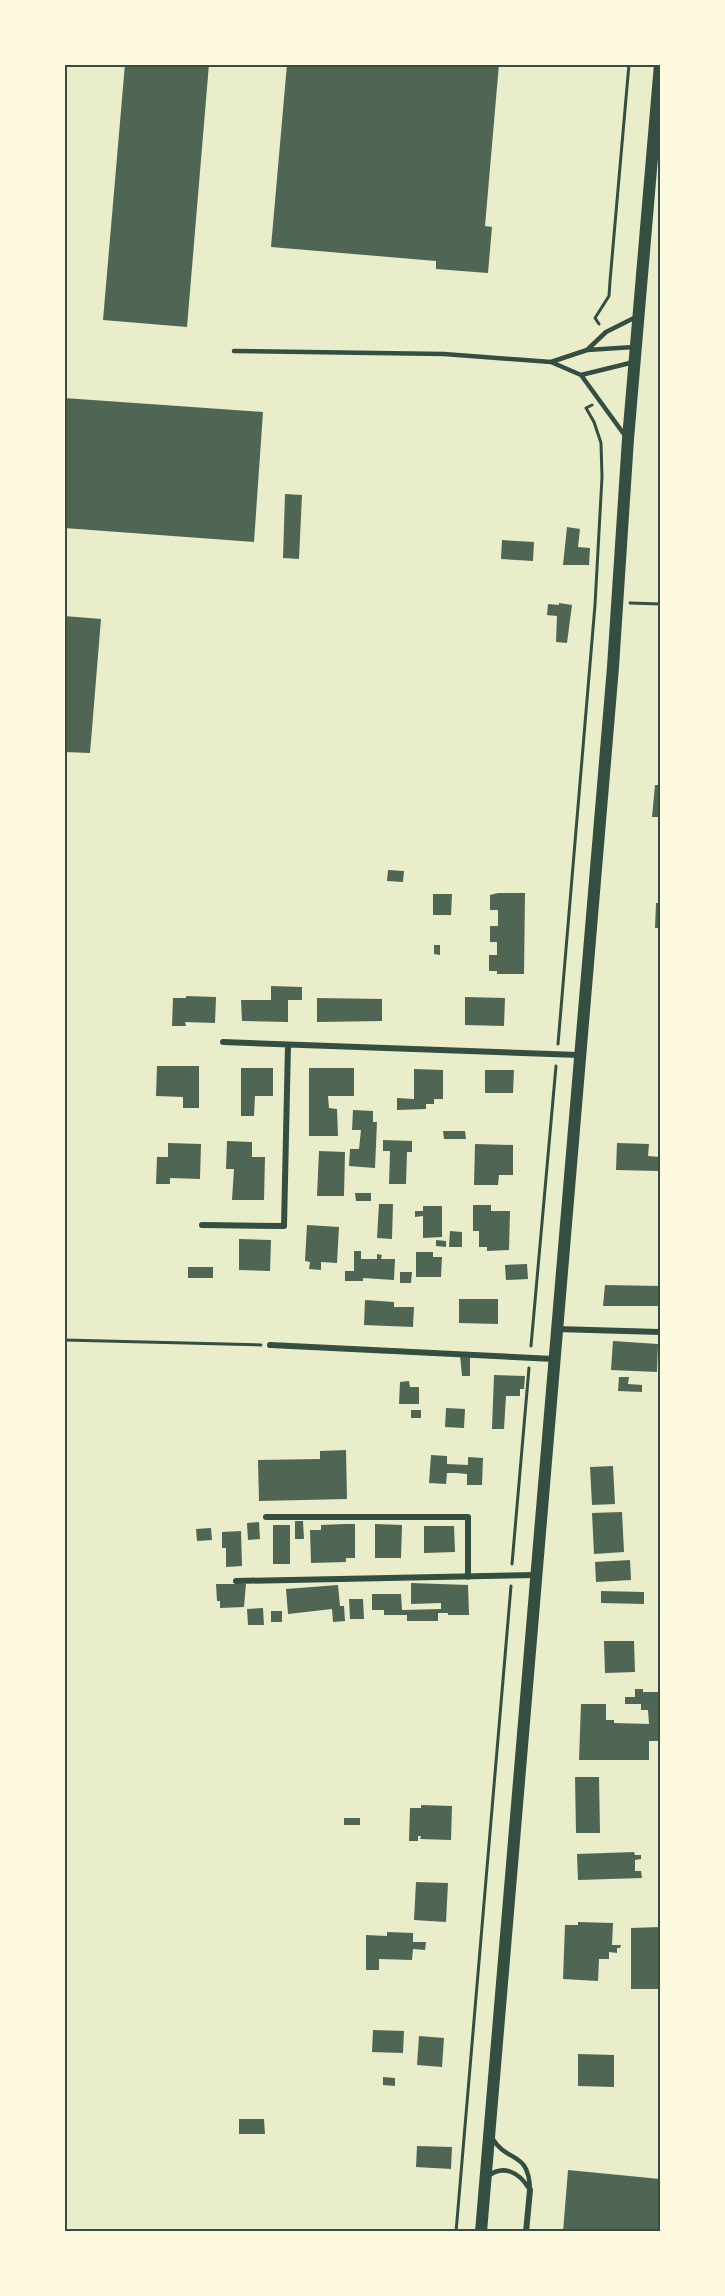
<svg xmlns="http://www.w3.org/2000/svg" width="725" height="2296" font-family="Helvetica,sans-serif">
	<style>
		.building { fill: #4f6655 }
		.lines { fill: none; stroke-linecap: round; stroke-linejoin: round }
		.path { stroke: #344e41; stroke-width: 3 }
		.service { stroke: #344e41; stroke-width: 4.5 }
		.minor { stroke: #344e41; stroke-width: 6 }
		.secondary { stroke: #344e41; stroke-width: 12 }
		.neatline { fill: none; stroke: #344e41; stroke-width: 2 }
	</style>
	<rect width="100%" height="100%" fill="#e9edc9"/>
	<path class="building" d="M125 64H209L187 327 103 320Z
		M287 64H499L485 226 492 227 488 273 436 269V261L271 247Z
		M64 398 263 412 254 542 64 528Z
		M285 494 302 495 299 559 283 558Z
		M567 527 580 529 578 547 590 548 589 565H563Z
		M502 540 534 542 533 561 501 559Z
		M559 603 572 605 567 643 556 642 557 616 547 615 548 604 559 605Z
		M64 616 101 619 90 753 64 752Z
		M655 785H660V817H652Z
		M388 870 404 871 403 882 387 881Z
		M498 893H525L524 974H497V971H489V955H497V942H490V926H498V910H490V895Z
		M433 894H452L451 915H433Z
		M656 903H660V928H655Z
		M434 945H440V955L434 954Z
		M271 986 302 987V1000H288V1022L242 1021 241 1000H271Z
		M186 996 216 997 215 1023 185 1022 186 1026H172L173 998H186Z
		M465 997 505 998 504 1026 465 1025Z
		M317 998 382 999V1021L317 1022Z
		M157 1066H199V1108H183V1097L156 1096Z
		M241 1068H273V1096H255L254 1116H241Z
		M309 1068H354V1096H328L329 1108 337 1109 338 1136H309Z
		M414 1069 443 1070V1099H434V1104H426V1109L397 1110V1098L414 1099Z
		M485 1070H514L513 1093H485Z
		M353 1110 373 1111V1122H377L375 1168 349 1166 350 1149H359L361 1130H352Z
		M443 1131H465L466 1139H444Z
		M383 1140 412 1141V1152H407L406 1184H389L390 1151H383Z
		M227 1141 252 1142V1157H265L264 1200H232L234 1169H226Z
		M168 1143 201 1144 200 1179 170 1178V1184H156L157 1157H168Z
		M617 1143 649 1144 648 1156 660 1157V1171L616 1170Z
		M475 1144 513 1145V1175H499L498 1185H474Z
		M319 1151 345 1152 344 1196H317Z
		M355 1193H371V1201H356Z
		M379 1204H393L392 1239 377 1238Z
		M473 1205H491V1211H510L509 1250 487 1251V1247H479V1231H473Z
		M423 1206H442V1237L423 1238V1216L415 1217V1211H423Z
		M307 1225 339 1227 337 1263 321 1262V1270L309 1269 310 1262 305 1261Z
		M450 1231 462 1232V1247H449Z
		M239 1239 271 1240 270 1271 239 1270Z
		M436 1240 446 1241V1247L436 1246Z
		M354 1251H361V1259H377V1254L382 1255 381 1259H395L394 1280 363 1278V1281H345V1271H354Z
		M416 1252H433V1257H442L441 1277H416Z
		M527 1264 528 1279 506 1280 505 1265Z
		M188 1267H213V1278H188Z
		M400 1272H412L411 1283H400Z
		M605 1285 660 1286V1306H603Z
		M459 1299H498V1324L459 1323Z
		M365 1300 394 1302V1307H414L413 1327 364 1325Z
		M613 1341 658 1344 657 1372 611 1370Z
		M460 1355H470V1376H462Z
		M494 1375 525 1376 524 1389H520V1396H506L504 1429H492Z
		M619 1377H629L628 1384 642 1385V1392L618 1391Z
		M409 1381 410 1387H419V1404H399L400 1382Z
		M446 1408 465 1409 464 1428 445 1427Z
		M411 1410H421V1418H411Z
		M346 1450 347 1499 259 1501 258 1460 320 1459V1451Z
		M431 1455 447 1456V1464L468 1465V1457L483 1458 482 1485H467V1474L456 1473H447L446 1484 429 1483Z
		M613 1466 615 1504 592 1505 590 1467Z
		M622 1512 624 1552 594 1554 592 1513Z
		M295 1521H303L304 1539H295Z
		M259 1522 260 1539 248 1540 247 1523Z
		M345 1524H355V1558H346V1562L311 1563 310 1530H321V1525Z
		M375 1524 402 1525 401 1558H375Z
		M273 1525H290V1564H273Z
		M424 1526H454L455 1552 424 1553Z
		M211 1528 212 1540 197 1541 196 1529Z
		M241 1531 242 1566 226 1567V1548H222V1532Z
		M630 1560 631 1580 596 1582 595 1562Z
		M411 1583 468 1585 469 1615H448V1613H438V1621H407V1615H384V1610H372V1594H401L402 1610 441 1609V1603L411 1604Z
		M216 1584H246L244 1607 220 1608V1601H217Z
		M338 1585 340 1606H344L345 1621 333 1622 332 1609 288 1614 286 1589Z
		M601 1591 644 1592V1604L601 1603Z
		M349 1599H363L364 1619H350Z
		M263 1608 264 1625H248L247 1609Z
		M271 1611H282V1622H271Z
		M604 1641H634L635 1672 605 1673Z
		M635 1689H643V1692H660V1741H649V1760H579L581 1704H606V1720H614V1723L649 1724 648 1710H641V1704H625V1697H635Z
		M575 1777H599L600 1833H576Z
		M421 1805 452 1806 451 1840 420 1839 421 1836H418V1841H409L410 1808H421Z
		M344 1818H360V1825H344Z
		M634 1852 635 1855H641V1859L635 1860V1871H641L642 1878 578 1880 577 1854Z
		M416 1882 448 1883 446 1922 414 1920Z
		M578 1922 613 1923 612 1945H621L620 1948H617V1953L609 1952V1959H599L598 1981 563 1979 565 1925H578Z
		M660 1927V1989H631V1928Z
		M387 1932 413 1933V1942H426L425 1950 413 1949 412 1960 379 1959V1970H366V1935L387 1936Z
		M373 2030 404 2031 403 2053 372 2052Z
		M419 2036 444 2038 442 2067 417 2065Z
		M578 2054 614 2055V2087L578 2086Z
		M383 2077 395 2078V2086L383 2085Z
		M239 2119H264L265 2134H239Z
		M417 2146 452 2147 451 2169 416 2167Z
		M568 2170 660 2179V2232H563Z"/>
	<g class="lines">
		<path class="path" d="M599 324 595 318 609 296 610 281 629 64
			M630 603 660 604
			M558 1044 595 605 602 477 601 443 594 422 586 408 592 405
			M64 1340 261 1345
			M531 1346 556 1066
			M512 1564 529 1368
			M456 2232 511 1586"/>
		<path class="service" d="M587 350 634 347
			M234 351 444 354 551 362 581 375 626 437
			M551 362 587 350 606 332 638 316
			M581 375 634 362
			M492 2138C508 2164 529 2150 530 2190
			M488 2176C504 2164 519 2173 528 2187"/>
		<path class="minor" d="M223 1042 579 1055
			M202 1225 284 1226 288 1045
			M556 1329 660 1332
			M270 1345 554 1359
			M266 1517H468V1577
			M236 1581 535 1575
			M526 2232 530 2190"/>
		<path class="secondary" d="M481 2232 613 667 628 439 660 64"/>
	</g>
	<rect width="725" height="2296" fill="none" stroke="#fefae0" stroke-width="132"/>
	<rect x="66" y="66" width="593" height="2164" class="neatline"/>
</svg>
